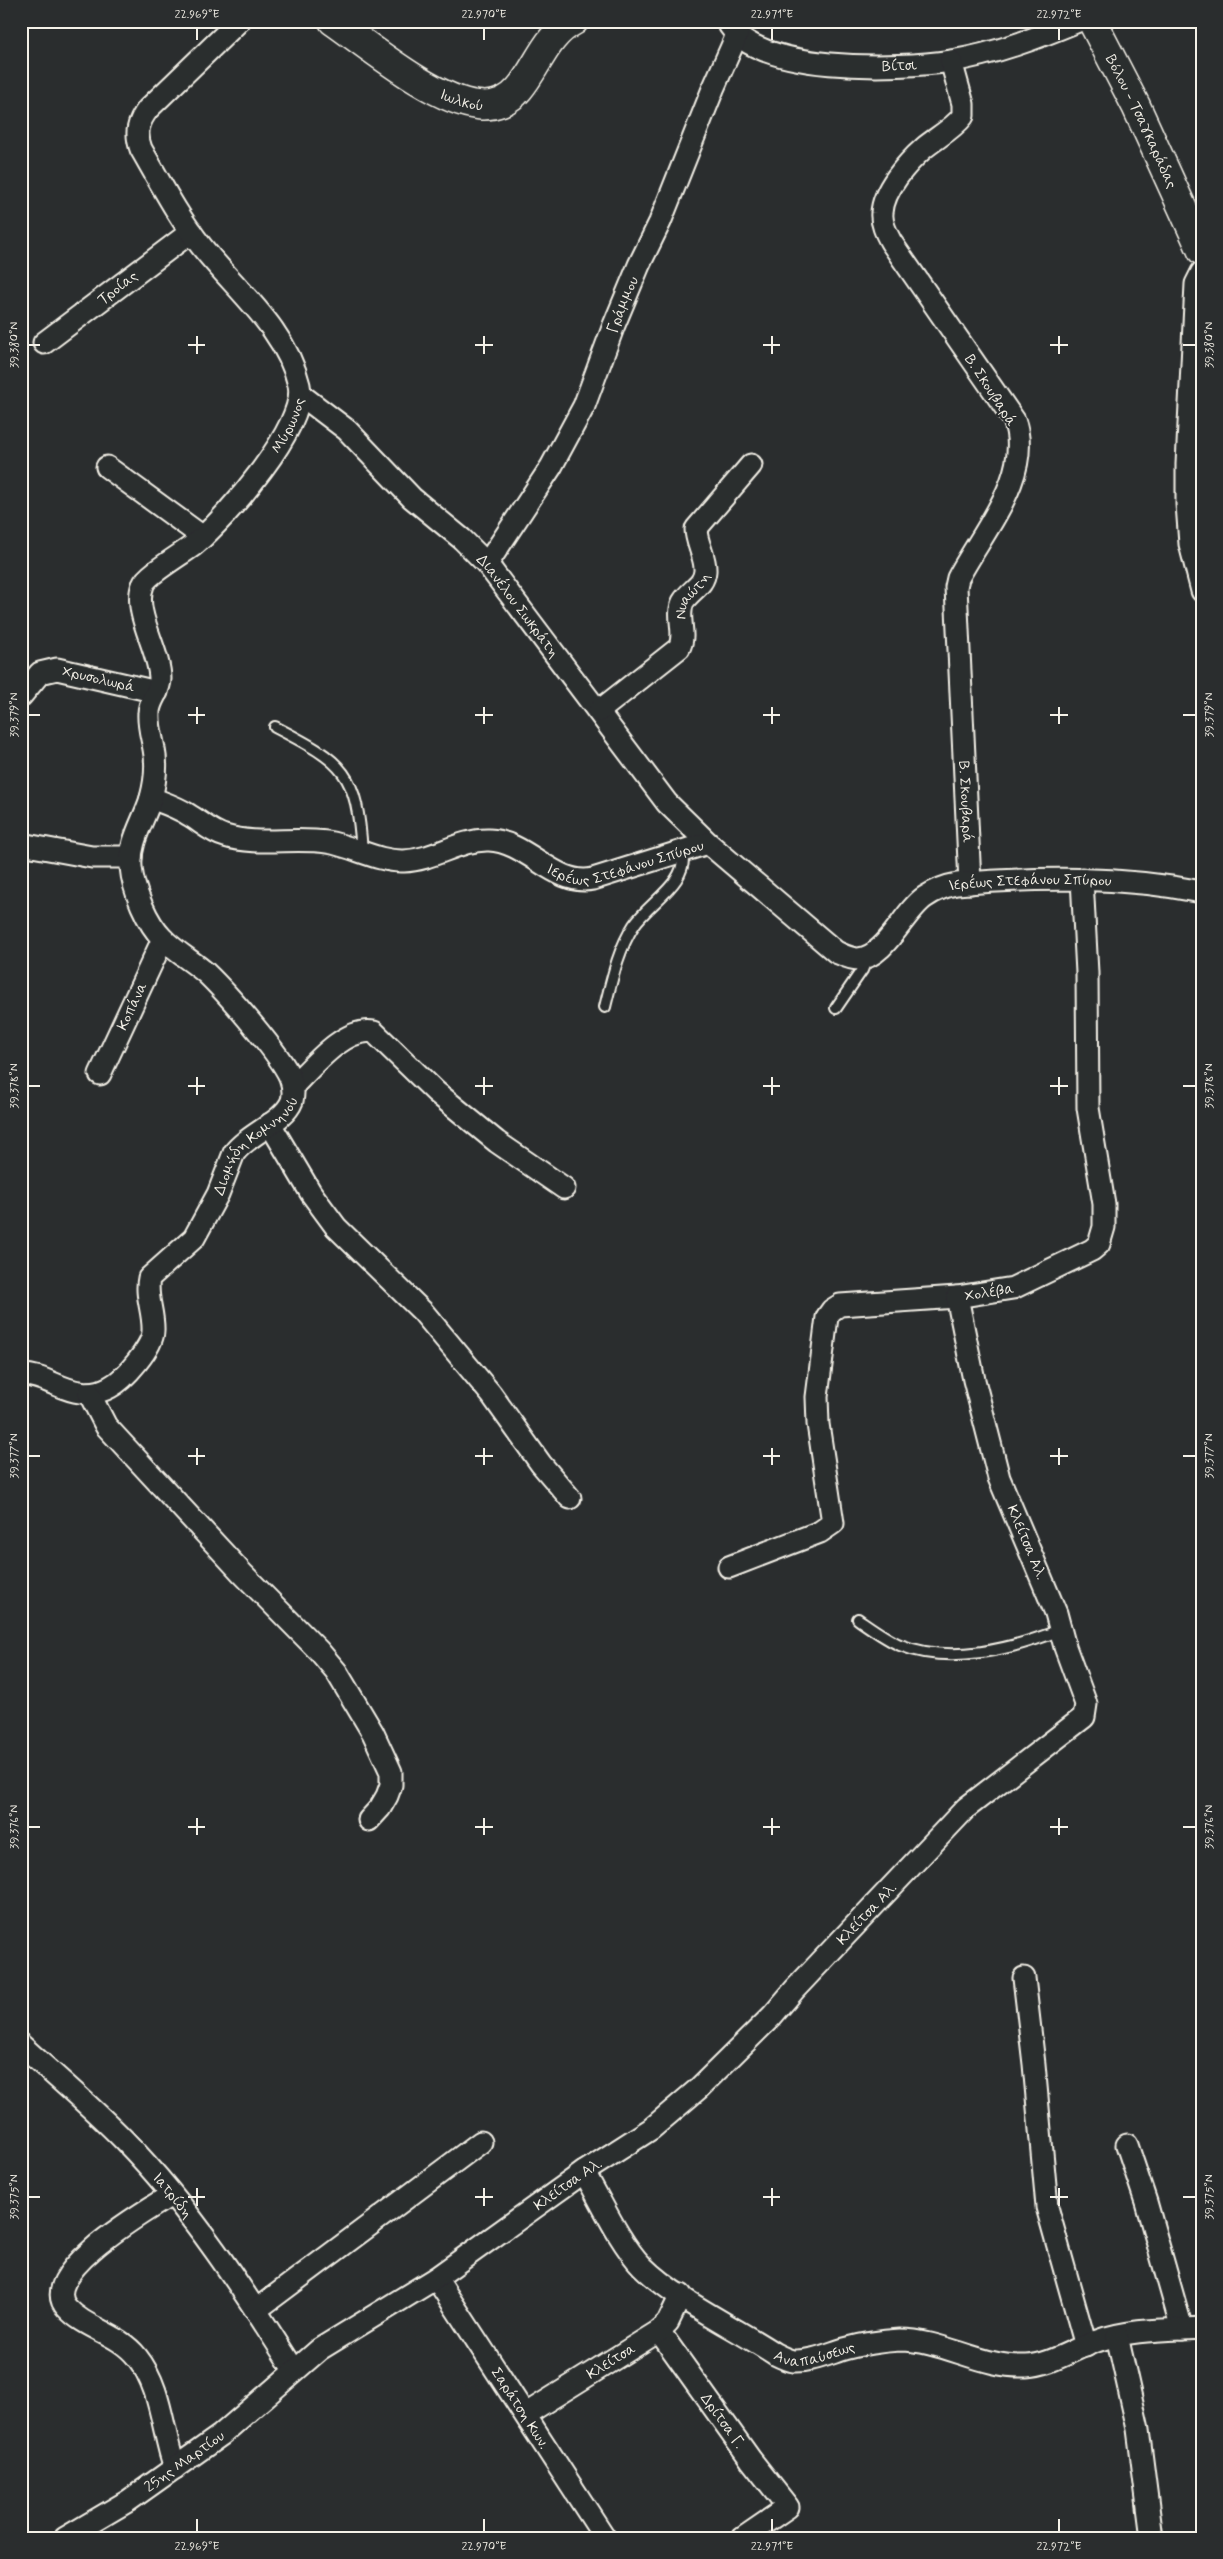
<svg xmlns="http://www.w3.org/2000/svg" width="1223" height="2559" font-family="Mynerve,sans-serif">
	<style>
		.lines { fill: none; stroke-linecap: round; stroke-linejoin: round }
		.lane-casing { stroke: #f4f1e8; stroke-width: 14 }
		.street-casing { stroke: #f4f1e8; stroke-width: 25 }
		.secondary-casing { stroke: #f4f1e8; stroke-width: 31 }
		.lane { stroke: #2a2d2e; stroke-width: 10 }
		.street { stroke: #2a2d2e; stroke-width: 21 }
		.secondary { stroke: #2a2d2e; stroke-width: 28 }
		.ticks { fill: none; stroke: #f4f1e8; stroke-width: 2 }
		.labels { text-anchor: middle; stroke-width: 4; stroke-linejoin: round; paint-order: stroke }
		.street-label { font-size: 15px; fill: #f4f1e8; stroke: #2a2d2e }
		.neatline { fill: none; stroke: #f4f1e8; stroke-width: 2 }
		.ticks-label { font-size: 12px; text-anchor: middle; fill: #f4f1e8 }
	</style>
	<rect width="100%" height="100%" fill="#2a2d2e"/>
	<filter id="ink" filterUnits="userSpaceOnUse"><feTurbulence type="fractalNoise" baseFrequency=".02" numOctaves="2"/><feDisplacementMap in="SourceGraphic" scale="10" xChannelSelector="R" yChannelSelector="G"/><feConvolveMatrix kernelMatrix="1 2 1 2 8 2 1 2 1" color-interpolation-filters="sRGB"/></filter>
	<g filter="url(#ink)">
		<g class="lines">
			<g class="lane-casing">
				<path id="lane" d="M275 727C345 763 357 772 362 853
					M605 1007C612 979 618 950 634 925 649 902 690 882 682 851
					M836 1008 862 970 867 958
					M858 1619C871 1628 886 1639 900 1645 950 1665 1013 1649 1060 1630"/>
			</g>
			<g class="street-casing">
				<g id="street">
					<path id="s1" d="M727 21C753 74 900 69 951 61 995 54 1037 38 1078 21"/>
					<path id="s2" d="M951 61 963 104V116C953 129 936 138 924 148 907 163 883 190 882 213 881 223 886 233 891 242L1014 420C1034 474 982 532 958 578L956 587 970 883"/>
					<path d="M1202 272 1196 284 1187 464V504L1190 544 1202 591"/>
					<path id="s3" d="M44 343 191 232"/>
					<path id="s4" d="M301 395 347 430 412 498 462 539 487 564 667 803 708 843 836 952C843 955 850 959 858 959 885 958 904 911 925 897 934 891 945 886 957 884 1039 877 1120 876 1202 892"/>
					<path d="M107 467 203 537"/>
					<path id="s5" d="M487 564 551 467 584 406 614 325 639 265 660 222 713 89 737 35"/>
					<path id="s6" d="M21 696 40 673 57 669 157 692"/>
					<path id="s7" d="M599 711 679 648C687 634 676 617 683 602 690 590 704 586 705 571 706 557 696 543 696 529L751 465"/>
					<path id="s8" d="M151 798C164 803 177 807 189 815 201 822 211 832 225 836 257 846 293 837 327 842 353 846 378 862 404 861 434 860 459 839 489 840 527 841 555 887 593 879L708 843"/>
					<path d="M21 844 92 857H131"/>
					<path id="s9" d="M100 1074 163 939"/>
					<path d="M293 1086C312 1067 345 1026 374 1032L436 1092 497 1142 564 1188"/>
					<path d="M270 1124 311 1193 336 1227 423 1312 491 1394 541 1464 570 1498"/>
					<path id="s10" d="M21 1375C42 1374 60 1390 80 1392 90 1394 101 1392 110 1387 124 1380 153 1347 153 1331 154 1312 145 1296 149 1278L194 1238 218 1194 234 1153C248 1134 284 1122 292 1101 294 1093 293 1085 290 1077 280 1054 226 992 206 973 192 961 176 952 163 939 147 923 133 890 131 867 129 841 144 821 151 798 155 783 157 764 154 749 152 737 148 726 149 713 149 700 160 692 160 679 160 650 132 612 143 585 147 574 184 553 195 544 225 519 308 425 299 385 286 329 237 291 202 247 178 217 160 182 141 149 135 133 138 122 148 109L239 21"/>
					<path d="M89 1393 106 1426 242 1573 319 1651 336 1671 373 1733 391 1772V1785L387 1796 380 1808 369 1820"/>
					<path id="s11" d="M729 1567 820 1532 833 1523 818 1424 817 1397 827 1317 832 1310 840 1305 957 1297 1013 1288 1092 1250 1099 1244 1104 1227V1204L1088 1108 1087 973 1082 879"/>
					<path d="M1024 1978 1034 2064 1047 2207 1086 2346"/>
					<path id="s12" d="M21 2045C56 2077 92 2107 125 2141 191 2209 243 2289 294 2370"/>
					<path d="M1127 2145 1146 2202 1182 2329"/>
					<path id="s13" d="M584 2172C601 2201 619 2242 642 2266 676 2300 734 2327 775 2354 781 2357 787 2360 793 2361 810 2362 828 2354 844 2349 862 2344 882 2341 900 2340 943 2340 982 2368 1026 2366 1051 2365 1073 2349 1097 2341 1130 2329 1167 2330 1202 2328"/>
					<path d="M171 2195C149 2209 35 2274 67 2308 86 2329 118 2333 137 2357 162 2388 162 2432 175 2468"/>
					<path id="s14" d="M436 2278 605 2538"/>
					<path d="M256 2310 481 2142"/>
					<path id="s15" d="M659 2331 751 2460 788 2507 743 2538"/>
					<path d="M1117 2336 1138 2429 1152 2538"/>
					<path id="s16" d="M526 2414 659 2331 668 2322 681 2295"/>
					<path id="s17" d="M65 2538 128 2501 221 2435 320 2349 436 2278 584 2172 651 2129 698 2089 772 2016 795 1989 966 1808 1084 1717 1086 1704 1065 1647 1056 1613 999 1478 974 1380 957 1297"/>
				</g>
			</g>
			<g class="secondary-casing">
				<g id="secondary">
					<path id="s18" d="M333 21C369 46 435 101 478 105 494 107 509 101 519 89 538 67 546 35 574 21"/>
					<path id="s19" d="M1092 21 1136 106 1202 251"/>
				</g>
			</g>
			<use href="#lane" class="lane"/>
			<use href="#street" class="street"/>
			<use href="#secondary" class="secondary"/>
		</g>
	</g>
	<path class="ticks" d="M197 28V40M484 28V40M772 28V40M1059 28V40M197 336V354M484 336V354M772 336V354M1059 336V354M28 345H40M188 345H205M475 345H493M763 345H780M1050 345H1068M1183 345H1196M197 707V724M484 707V724M772 707V724M1059 707V724M28 715H40M188 715H205M475 715H493M763 715H780M1050 715H1068M1183 715H1196M197 1077V1095M484 1077V1095M772 1077V1095M1059 1077V1095M28 1086H40M188 1086H205M475 1086H493M763 1086H780M1050 1086H1068M1183 1086H1196M197 1448V1465M484 1448V1465M772 1448V1465M1059 1448V1465M28 1456H40M188 1456H205M475 1456H493M763 1456H780M1050 1456H1068M1183 1456H1196M197 1818V1835M484 1818V1835M772 1818V1835M1059 1818V1835M28 1827H40M188 1827H205M475 1827H493M763 1827H780M1050 1827H1068M1183 1827H1196M197 2188V2206M484 2188V2206M772 2188V2206M1059 2188V2206M28 2197H40M188 2197H205M475 2197H493M763 2197H780M1050 2197H1068M1183 2197H1196M197 2519V2532M484 2519V2532M772 2519V2532M1059 2519V2532"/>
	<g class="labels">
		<g class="street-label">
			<text dy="5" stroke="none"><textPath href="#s1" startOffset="185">Βίτσι</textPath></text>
			<text dy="5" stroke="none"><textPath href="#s18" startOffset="152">Ιωλκού</textPath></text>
			<text dy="5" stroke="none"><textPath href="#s19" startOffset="112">Βόλου - Τσαγκαράδας</textPath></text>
			<text dy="5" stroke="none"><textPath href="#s3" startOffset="92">Τροίας</textPath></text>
			<text dy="5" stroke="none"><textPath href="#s5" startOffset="294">Γράμμου</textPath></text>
			<text transform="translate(991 390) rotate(57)" y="5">Β. Σκουβαρά</text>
			<text dy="5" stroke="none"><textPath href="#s10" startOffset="1255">Μύρωνος</textPath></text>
			<text dy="5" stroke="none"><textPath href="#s7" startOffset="158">Νυαώτη</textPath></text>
			<text dy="5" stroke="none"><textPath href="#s4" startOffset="304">Διανέλου Σωκράτη</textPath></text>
			<text dy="5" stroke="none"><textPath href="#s6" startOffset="90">Χρυσολωρά</textPath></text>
			<text dy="5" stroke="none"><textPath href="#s2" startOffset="831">Β. Σκουβαρά</textPath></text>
			<text dy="5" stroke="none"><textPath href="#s8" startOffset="501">Ιερέως Στεφάνου Σπύρου</textPath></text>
			<text dy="5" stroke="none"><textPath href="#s4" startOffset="1001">Ιερέως Στεφάνου Σπύρου</textPath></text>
			<text dy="5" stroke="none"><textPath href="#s9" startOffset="75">Κοπάνα</textPath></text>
			<text dy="5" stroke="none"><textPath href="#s10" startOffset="392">Διομήδη Κομνηνού</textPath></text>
			<text dy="5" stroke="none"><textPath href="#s11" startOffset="489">Χολέβα</textPath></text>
			<text transform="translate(1027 1542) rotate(67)" y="5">Κλείτσα Αλ.</text>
			<text dy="5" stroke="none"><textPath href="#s17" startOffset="1021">Κλείτσα Αλ.</textPath></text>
			<text dy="5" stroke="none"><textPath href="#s17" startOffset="616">Κλείτσα Αλ.</textPath></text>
			<text dy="5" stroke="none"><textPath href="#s12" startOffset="214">Ιατρίδη</textPath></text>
			<text dy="5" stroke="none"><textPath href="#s13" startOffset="312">Αναπαύσεως</textPath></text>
			<text dy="5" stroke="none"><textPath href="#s16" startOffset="100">Κλείτσα</textPath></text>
			<text dy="5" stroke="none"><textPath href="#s14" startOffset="155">Σαράτση Κων.</textPath></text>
			<text dy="5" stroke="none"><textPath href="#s15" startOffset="110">Δρίτσα Γ.</textPath></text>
			<text dy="5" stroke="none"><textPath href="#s17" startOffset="142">25ης Μαρτίου</textPath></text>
		</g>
	</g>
	<rect width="1223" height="2559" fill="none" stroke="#2a2d2e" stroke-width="55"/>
	<rect x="28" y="28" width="1168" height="2504" class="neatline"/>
	<g class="ticks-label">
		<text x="197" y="18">22.969°E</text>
		<text x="484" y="18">22.970°E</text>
		<text x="772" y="18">22.971°E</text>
		<text x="1059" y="18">22.972°E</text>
		<text transform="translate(14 345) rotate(-90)" y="4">39.380°N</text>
		<text transform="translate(1209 345) rotate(-90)" y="4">39.380°N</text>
		<text transform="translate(14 715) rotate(-90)" y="4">39.379°N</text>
		<text transform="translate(1209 715) rotate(-90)" y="4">39.379°N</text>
		<text transform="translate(14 1086) rotate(-90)" y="4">39.378°N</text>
		<text transform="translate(1209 1086) rotate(-90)" y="4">39.378°N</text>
		<text transform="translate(14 1456) rotate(-90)" y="4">39.377°N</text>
		<text transform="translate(1209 1456) rotate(-90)" y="4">39.377°N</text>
		<text transform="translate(14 1827) rotate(-90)" y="4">39.376°N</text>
		<text transform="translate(1209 1827) rotate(-90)" y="4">39.376°N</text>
		<text transform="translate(14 2197) rotate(-90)" y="4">39.375°N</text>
		<text transform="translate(1209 2197) rotate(-90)" y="4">39.375°N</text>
		<text x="197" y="2550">22.969°E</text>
		<text x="484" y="2550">22.970°E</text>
		<text x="772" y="2550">22.971°E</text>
		<text x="1059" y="2550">22.972°E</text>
	</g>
</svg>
